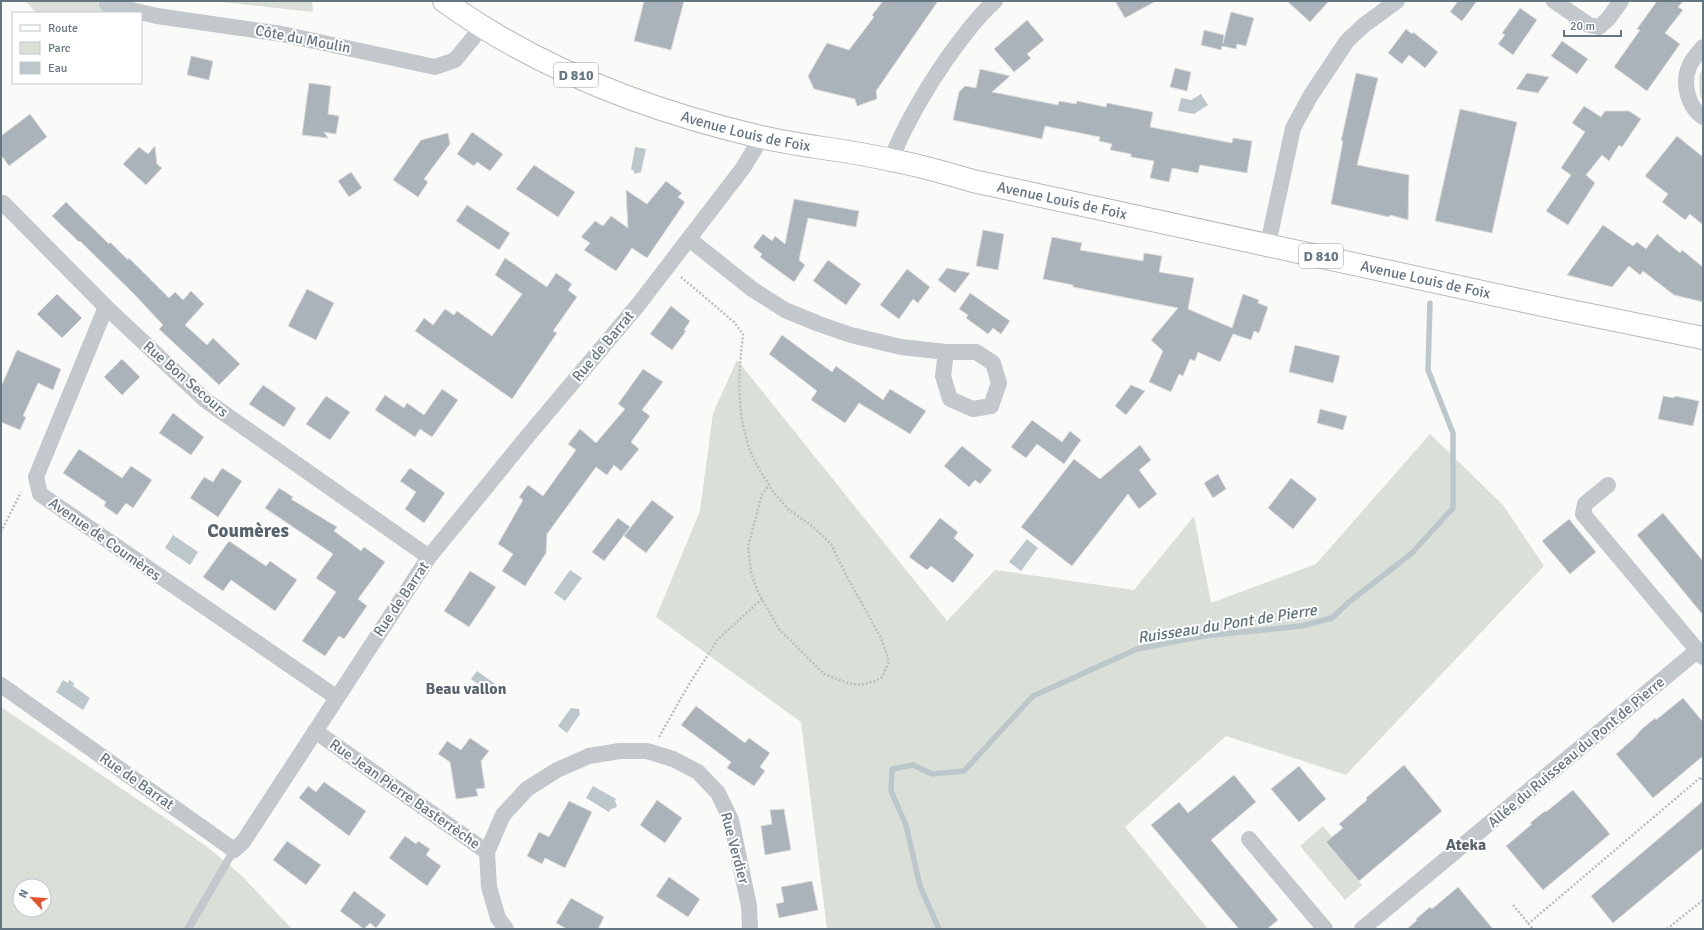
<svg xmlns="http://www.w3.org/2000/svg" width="1704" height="930" font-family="Signika,sans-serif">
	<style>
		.green { fill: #dadfd7; fill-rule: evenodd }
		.water { fill: #bbc7cb }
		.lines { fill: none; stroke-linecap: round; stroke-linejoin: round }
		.stream { stroke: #bbc7cb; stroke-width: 5.5 }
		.building { fill: #aab3b9; stroke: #dcdcda }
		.primary-casing { stroke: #b5babe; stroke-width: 24 }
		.path { stroke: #bbbfc2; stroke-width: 2.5; stroke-dasharray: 2 2; stroke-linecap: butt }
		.lane { stroke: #c3c8cc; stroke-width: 8 }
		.street { stroke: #c3c8cc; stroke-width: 16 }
		.primary { stroke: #fff; stroke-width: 22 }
		.labels { text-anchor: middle; stroke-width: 4; stroke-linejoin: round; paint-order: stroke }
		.shield { fill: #fff; stroke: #939fa8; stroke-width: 1 }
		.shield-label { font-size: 14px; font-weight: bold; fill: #657683 }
		.street-label { font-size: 15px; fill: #657683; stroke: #fff }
		.water-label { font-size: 16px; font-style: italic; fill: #60757c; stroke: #fff }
		.neighbourhood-label { font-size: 16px; font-weight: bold; fill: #57646e; stroke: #fff }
		.district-label { font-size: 19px; font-weight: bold; fill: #57646e; stroke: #fff }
	</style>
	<rect width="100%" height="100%" fill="#fafaf8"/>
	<path class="green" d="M25 1H116L112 13H37Z
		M222 1H312L313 12 222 2Z
		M1703 69V99L1700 97 1699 75Z
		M737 360 947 621 995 570 1134 590 1194 516 1211 603 1316 564 1430 434 1503 505 1544 566 1346 775 1226 736 1125 827 1208 929H827L801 722 656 617 700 511 713 413Z
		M1 707 205 845 242 876 292 929H1ZM20 886H44V910H20Z
		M1323 826 1332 837 1326 842 1362 885 1345 900 1300 846Z"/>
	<path class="water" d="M1201 94 1208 105 1194 114 1178 111 1181 98 1191 100Z
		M635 147 646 149 641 172 635 174 633 170 631 169Z
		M173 535 198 552 190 565 165 548Z
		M1027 539 1038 548 1021 571 1009 562Z
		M570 570 582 578 565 601 554 593Z
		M477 671 501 688 495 696 471 679Z
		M63 680 68 683 69 680 74 683 73 686 90 698 83 710 56 692Z
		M571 708 579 709 580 714 567 733 558 726Z
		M593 786 616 799 615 801 617 806 615 808 611 809 609 812 586 798Z"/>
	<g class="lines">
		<path class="stream" d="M939 929 920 886 906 825 891 791 892 769 913 765 932 774 964 771 1033 696 1137 649 1204 636 1301 626 1332 618 1349 602 1412 553 1453 508V433L1428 370 1430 303"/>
	</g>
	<path class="building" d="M644 1H684L671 50 634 41Z
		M883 1H938L876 91 877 99 857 106 855 99 814 89 808 76 827 43 849 50 874 17 872 15Z
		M1115 1H1156L1125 18Z
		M1287 1H1329L1310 22Z
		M1458 1H1477L1462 21 1450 12Z
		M1657 1H1683L1678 7 1683 10 1665 33 1680 44 1647 91 1614 67 1640 30 1637 29Z
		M1520 8 1537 20 1513 55 1498 44 1505 35 1502 33Z
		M1231 12 1254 18 1246 46 1237 44 1236 49 1222 46 1221 50 1201 45 1204 30 1224 35 1223 43Z
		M1027 20 1044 40 1027 54 1031 58 1014 72 994 49Z
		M1406 29 1412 34 1413 32 1438 52 1425 68 1409 55 1402 64 1388 53Z
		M1562 41 1588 59 1577 74 1551 56Z
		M191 56 213 61 209 80 187 75Z
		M1175 68 1191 72 1187 91 1170 87Z
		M980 69 1010 76 992 92 1058 105 1059 101 1076 104 1077 101 1106 107 1107 103 1153 112 1150 127 1232 143 1233 138 1252 141 1247 173 1200 165 1198 173 1172 168 1169 182 1150 178 1154 161 1131 157V154L1110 150 1112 144 1099 141 1100 137 1045 126 1042 139 953 120 959 92 965 86 976 88Z
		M1356 73 1378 78 1357 165 1409 175 1408 220 1390 215 1389 217 1331 204 1343 141H1341Z
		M1527 73 1549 77 1538 93 1516 89Z
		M309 83 331 86 328 114 339 116 336 134 324 132 328 138 302 135Z
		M1584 106 1601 117 1605 111H1629L1641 119 1622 147 1619 145 1609 161 1602 155 1586 175 1595 183 1568 225 1546 211 1571 175 1561 168 1585 132 1572 123Z
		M1460 109 1517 122 1492 233 1435 221Z
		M30 114 47 137 9 166 1 155V136Z
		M472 132 503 154 490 171 477 162 474 166 457 154Z
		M448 133 450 144 424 179 428 182 418 197 393 180 421 140Z
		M1677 136 1703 157V225L1690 214 1685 220 1662 202 1668 194 1645 176Z
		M155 146 157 164 162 168 146 185 123 164 139 147 148 154Z
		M534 165 575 192 558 217 516 189Z
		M351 172 362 188 349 197 338 181Z
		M666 181 682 193 678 197 685 202 647 258 632 248 616 271 584 250 590 243 581 237 595 221 603 226 611 216 628 228 626 190 647 204Z
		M794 199 859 211 856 227 808 218 799 260 805 265 794 282 760 257 762 254 753 247 763 234 772 241 775 236 785 244Z
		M66 202 109 244 110 242 128 260 129 258 169 298 175 292 183 300 191 291 204 304 185 325 207 345 213 338 240 364 219 385 159 329 163 325 134 294 80 241 79 242 52 216Z
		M467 205 510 233 499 250 456 221Z
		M1603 225 1633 246 1637 242 1646 249 1657 234 1680 253 1682 250 1703 267V302L1674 295 1643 271 1640 275 1629 266 1612 287 1567 275Z
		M983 230 1004 234 998 270 976 266Z
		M1052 237 1082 243 1080 250 1137 260 1143 261 1144 253 1162 256 1159 272 1194 278 1188 309 1232 328 1243 294 1259 300 1258 303 1268 307 1259 333 1254 331 1251 340 1233 334 1220 362 1198 352 1195 361 1190 359 1183 376 1179 374 1171 392 1149 382 1163 351 1151 340 1178 308 1073 287V285L1043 279Z
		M505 258 547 287 556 273 572 284 568 290 577 297 553 331 557 333 512 399 415 331 424 318 433 325 445 309 454 315 457 311 492 336 522 294 495 275Z
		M828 260 861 284 846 305 813 281Z
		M947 268 970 273 955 293 938 280Z
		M907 269 930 287 918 303 913 299 899 319 880 305Z
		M307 289 334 303 316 340 288 326Z
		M970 293 1010 321 1001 334 993 328 988 334 966 318 968 315 959 309Z
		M57 294 82 318 62 338 37 314Z
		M671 306 690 321 684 330 686 331 672 350 650 334Z
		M782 335 832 372 836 366 883 400 890 389 926 411 910 434 859 403 845 423 811 400 817 391 769 354Z
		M1295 345 1340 356 1333 383 1289 372Z
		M17 350 61 369 53 390 38 383 23 416 26 417 20 430 1 422V387Z
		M122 359 140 377 122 395 104 377Z
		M643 369 663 382 642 410 650 416 631 442 639 449 621 471 614 465 607 475 596 467 547 534 546 553 525 586 502 571 513 554 498 544 523 500 519 497 528 485 543 496 576 450 568 444 580 429 596 443 625 409 618 404Z
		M263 385 296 408 284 427 249 404Z
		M1131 385 1145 391 1126 415 1115 406Z
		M442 389 458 400 432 437 420 429 415 437 375 410 385 395 404 408 407 403 424 415Z
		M326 396 350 412 330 440 306 424Z
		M1663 396 1674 398 1675 396 1699 401 1693 426 1658 419Z
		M1320 409 1347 416 1343 430 1317 423Z
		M173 413 204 437 191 455 159 433Z
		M1032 420 1062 442 1070 431 1081 440 1064 464 1037 444 1026 458 1011 447Z
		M1140 445 1151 460 1139 470 1157 494 1139 509 1128 494 1072 566 1021 527 1074 459 1100 479Z
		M962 446 992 470 980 484 975 480 969 487 944 466Z
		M79 449 122 478 131 466 152 480 133 508 126 503 117 515 104 506 106 502 63 473Z
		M222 468 242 481 218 517 190 498 204 477 213 482Z
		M410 468 445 493 424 523 405 509 416 492 400 481Z
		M1218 474 1226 489 1213 498 1204 483Z
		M1291 478 1317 499 1293 529 1268 508Z
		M279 488 293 497 291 499 337 527 334 531 361 551 364 547 385 562 358 599 367 606 344 639 339 636 325 656 302 641 336 592 316 578 333 554 265 508Z
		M652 500 674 517 646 553 624 536Z
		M1663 513 1703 561V615L1637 535Z
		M618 518 630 527 604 561 592 552Z
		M940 518 958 532 954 538 974 555 953 583 931 566 927 570 909 557Z
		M1569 519 1596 552 1570 574 1542 541Z
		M229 541 266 566 270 561 297 580 275 611 231 580 223 591 203 577Z
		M470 571 496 587 469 627 444 611Z
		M1683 698 1703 722V756L1653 798 1616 754 1632 740 1642 729 1655 718 1656 720Z
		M696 706 745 743 749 738 770 753 760 767 765 771 754 786 727 768 731 762 681 725Z
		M470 738 489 751 481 761 485 788 476 789 478 796 456 799 450 762 438 754 447 741 461 750Z
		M1404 765 1442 811 1359 881 1326 842 1343 828 1339 824 1367 800 1366 798Z
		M1299 766 1326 799 1299 822 1271 789Z
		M1234 775 1256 802 1211 840 1278 920 1267 929H1239L1151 825 1179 802 1188 813Z
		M324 782 366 811 349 836 299 798 308 786 316 792Z
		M1573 790 1610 834 1543 890 1506 846 1532 824 1530 823 1545 811 1546 812Z
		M657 800 682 818 665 843 640 825Z
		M569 801 592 812 565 868 545 858 542 864 527 856 539 832 549 837Z
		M1703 801V848L1613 923 1591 896Z
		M784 809 791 850 765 855 761 826 772 824 770 810Z
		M405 836 416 844 418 841 430 849 426 855 441 866 427 886 389 858Z
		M287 841 321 865 306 885 273 860Z
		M669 877 700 899 688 917 656 896Z
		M812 881 818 910 779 918 776 904 784 902 781 887Z
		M1458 887 1493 929H1407L1417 920 1416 919 1430 907 1432 909Z
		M354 891 386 915 376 928 370 923 364 929 340 911Z
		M571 898 604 917 598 929H567L556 923Z"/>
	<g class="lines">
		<g class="primary-casing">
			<g id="primary">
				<path id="s1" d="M444 1C537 68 649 111 761 137 804 147 848 150 891 160 919 165 946 173 973 181L1556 308 1703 338"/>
			</g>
		</g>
		<path class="path" d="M681 277 734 322 743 334C739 371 736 408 748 444 752 459 761 472 769 485L771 489 788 509 812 526 831 544 846 575 881 638 889 661 882 677 875 681 861 685 848 683 824 674 779 629 757 590 751 572 748 547 762 494 769 485
			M1 532 21 492
			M659 737 688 686 718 639 762 599
			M1513 905 1533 929
			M1528 924 1701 777 1703 781
			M1667 929 1703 900"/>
		<path class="lane" d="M188 929 234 850"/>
		<path class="street" d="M1554 1 1589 25 1599 27 1608 19 1621 1
			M107 4 157 16 282 34 435 67 455 60 482 27
			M1703 47C1699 53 1691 60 1689 67 1682 84 1688 107 1703 117
			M891 159C906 123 925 90 948 57 962 38 977 17 995 1
			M3 203 106 307 205 400 429 557
			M689 239 752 289 785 310 819 324 851 335 901 347 946 352H976L993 363 999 383 991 406 973 409 950 399 943 376 946 352
			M1268 244 1293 128 1311 95 1347 41 1364 25 1397 1
			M106 307 36 477 40 494 336 697
			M1608 485 1585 504 1583 514 1703 657
			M1 685 234 850 243 842 429 557 531 432 638 305 743 168 762 137
			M315 731 487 852
			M1249 839 1325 929
			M506 929 498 918 489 887 487 852 503 815 527 789 557 770 589 756 620 751H647L673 759 698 772 718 793 731 820 749 906 750 929
			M1362 929 1698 650"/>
		<use href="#primary" class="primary"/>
	</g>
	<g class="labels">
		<g class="shield">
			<rect x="554" y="63" width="44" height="24" rx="3"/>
			<rect x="1299" y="244" width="44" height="24" rx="3"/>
		</g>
		<g class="shield-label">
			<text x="576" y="80">D 810</text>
			<text x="1321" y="261">D 810</text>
		</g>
		<g class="street-label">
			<text transform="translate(303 39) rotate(11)" y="5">Côte du Moulin</text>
			<text dy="5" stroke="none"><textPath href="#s1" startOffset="331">Avenue Louis de Foix</textPath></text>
			<text dy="5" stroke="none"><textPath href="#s1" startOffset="655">Avenue Louis de Foix</textPath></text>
			<text dy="5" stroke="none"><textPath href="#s1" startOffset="1027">Avenue Louis de Foix</textPath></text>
			<text transform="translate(603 346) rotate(-50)" y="5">Rue de Barrat</text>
			<text transform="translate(186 379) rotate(41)" y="5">Rue Bon Secours</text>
			<text transform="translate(105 539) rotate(35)" y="5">Avenue de Coumères</text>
			<text transform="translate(401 599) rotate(-56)" y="5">Rue de Barrat</text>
			<text transform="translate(1576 752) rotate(-40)" y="5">Allée du Ruisseau du Pont de Pierre</text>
			<text transform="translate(137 781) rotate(35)" y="5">Rue de Barrat</text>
			<text transform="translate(405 794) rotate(35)" y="5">Rue Jean Pierre Basterrèche</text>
			<text transform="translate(735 848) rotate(75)" y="5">Rue Verdier</text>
		</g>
		<g class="water-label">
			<text transform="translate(1227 623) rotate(-9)" y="6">Ruisseau du Pont de Pierre</text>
		</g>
		<g class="neighbourhood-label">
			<text x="466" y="694">Beau vallon</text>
			<text x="1466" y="850">Ateka</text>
		</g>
		<g class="district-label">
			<text x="248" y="537">Coumères</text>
		</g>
	</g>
	<rect width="1704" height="930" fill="none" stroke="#657683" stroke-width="4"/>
	<rect x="12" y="12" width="130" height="72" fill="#ffffff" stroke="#c1c8cd"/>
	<rect x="20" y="25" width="20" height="6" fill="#ffffff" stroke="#c1c8cd"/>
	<text x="48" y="32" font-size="12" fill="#657683">Route</text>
	<rect x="20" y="42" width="20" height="12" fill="#dadfd7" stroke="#c1c8cd"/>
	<text x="48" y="52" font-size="12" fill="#657683">Parc</text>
	<rect x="20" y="62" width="20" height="12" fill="#bbc7cb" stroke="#c1c8cd"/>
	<text x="48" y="72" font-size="12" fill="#657683">Eau</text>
	<g transform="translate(32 898) rotate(296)"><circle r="19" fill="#ffffff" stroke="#c1c8cd"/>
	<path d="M0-3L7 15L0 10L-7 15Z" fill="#e4572e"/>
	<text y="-6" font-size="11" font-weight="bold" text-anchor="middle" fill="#657683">N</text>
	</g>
	<path d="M1564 30v6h57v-6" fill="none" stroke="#657683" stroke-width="2"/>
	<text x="1570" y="30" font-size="12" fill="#657683" stroke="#ffffff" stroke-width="3" paint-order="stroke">20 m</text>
</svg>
